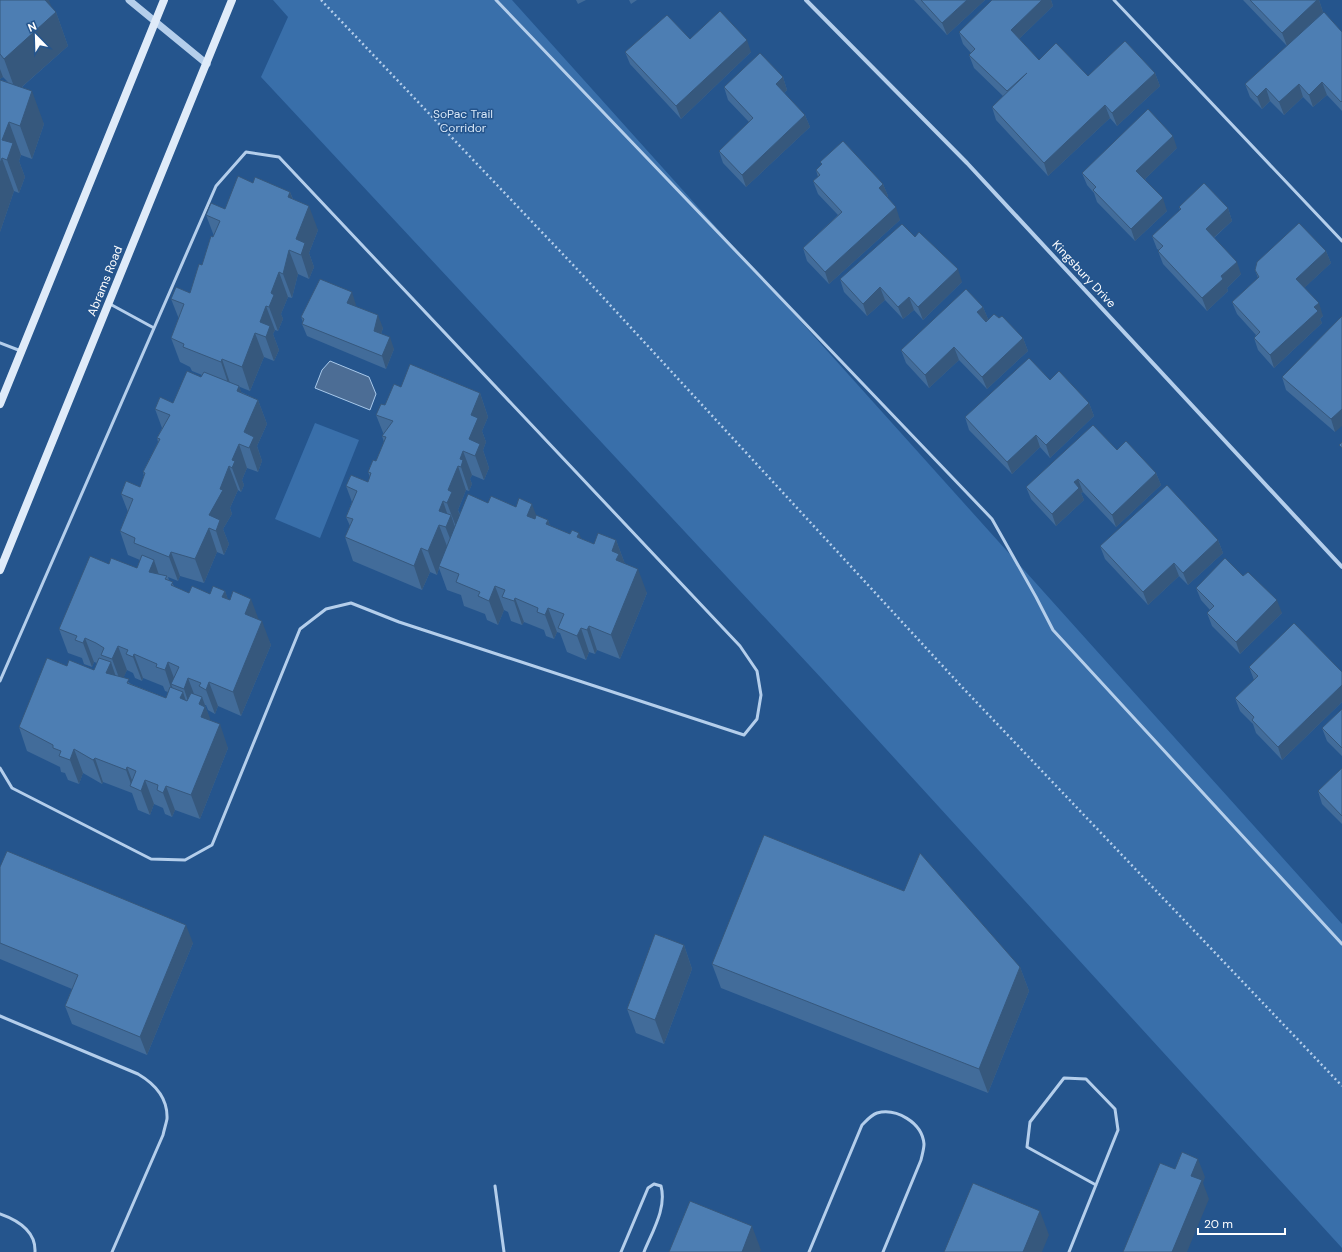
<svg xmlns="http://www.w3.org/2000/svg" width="1342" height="1252" font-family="'DM Sans',sans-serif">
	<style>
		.green { fill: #396faa }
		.water { fill: #4c6d95; stroke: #a8c9eb }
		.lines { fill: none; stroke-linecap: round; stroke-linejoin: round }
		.path { stroke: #b4ceeb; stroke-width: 2.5; stroke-dasharray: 2 3; stroke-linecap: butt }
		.service { stroke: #b4ceeb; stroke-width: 3 }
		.minor { stroke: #b4ceeb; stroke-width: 4 }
		.tertiary { stroke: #b4ceeb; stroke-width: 7 }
		.secondary { stroke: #dfebf9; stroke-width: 8 }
		.wall { fill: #426c9a; fill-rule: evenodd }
		.shaded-wall { fill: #36587d }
		.building { fill: #4d7eb3; stroke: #36587d }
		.labels { text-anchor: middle; stroke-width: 3; stroke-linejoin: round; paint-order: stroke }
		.park-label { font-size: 12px; fill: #d8e8f8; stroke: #25558d }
		.street-label { font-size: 12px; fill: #fff; stroke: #25558d }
	</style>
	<rect width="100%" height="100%" fill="#25558d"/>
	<path class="green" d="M273 0H512L1342 924V1248L823 680 261 77 288 17Z
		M315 423 359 440 320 538 275 519Z"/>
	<path class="water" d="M330 361 369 377 376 394 370 410 315 388 322 370Z"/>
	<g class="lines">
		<path class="path" d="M321 0 576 268 962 687 1342 1086"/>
		<path class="service" d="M496 0 992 519 1036 597 1053 630 1342 944
			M1114 0 1342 241
			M110 304 154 328
			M0 343 21 351
			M0 681 216 186 246 152 279 157 740 646 757 671 761 695 757 719 744 735 399 622 351 603 326 609 300 629 212 845 185 860 151 859 12 788 0 768
			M0 1016 138 1074C155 1084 168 1099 167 1119 166 1124 164 1130 163 1135L112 1252
			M495 1186 504 1252
			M0 1214C17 1220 36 1231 35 1252
			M621 1252 648 1188 654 1184 661 1186C667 1208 652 1232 644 1252
			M809 1252 862 1125C866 1121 871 1115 877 1113 896 1108 922 1122 924 1144 924 1149 922 1155 921 1160L883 1252
			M1069 1252 1118 1130 1115 1109 1086 1079 1064 1078 1030 1122 1027 1147 1096 1185"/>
		<path class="minor" d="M806 0 967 163 1342 567"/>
		<path class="tertiary" d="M129 0 207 64"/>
		<path class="secondary" d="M0 404 164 0
			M0 570 232 0"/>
	</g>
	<path class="wall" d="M0 0 52 8 56 12 68 46 22 87 44 124 32 159 21 155 19 161 25 177 19 193 14 191 0 232V80L8 82 3 77 0 79Z
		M576 0H586L578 4Z
		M629 0H637L631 4Z
		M914 0H985L947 35Z
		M992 0H1051L1053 6 1019 39 1039 60 1088 76 1155 73 1160 86 1117 126 1110 118 1048 176 996 120 992 107 1003 96 974 68 969 55 971 53 963 44 959 32Z
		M1243 0H1319L1323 12 1287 46Z
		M1342 32V111L1327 95 1313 107 1303 97 1284 115 1270 101 1262 109 1250 97 1245 84Z
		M690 39 751 52 681 119 630 64 625 52Z
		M783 77 787 90 784 93 805 115 810 127 746 187 723 163 719 151 749 122 728 100 724 87Z
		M1177 148 1145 179 1167 211 1135 241 1097 202 1094 193 1087 185 1082 173Z
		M820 162 883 184 888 196 887 197 900 220 829 284 807 261 803 248 838 215 818 194 813 181 818 177 816 170 822 165Z
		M253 183 290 192 293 199 318 230 309 253 314 267 309 279 298 274 292 298 288 297 281 314 283 319 278 331 275 330 273 334 279 350 274 361 264 357 250 391 230 383 239 386 241 392 258 400 267 424 257 446 262 461 258 472 247 468 242 480 244 485 241 492 238 490 230 508 232 514 223 529 229 544 224 555 217 552 204 583 180 576 178 581 168 577 169 580 175 587 189 593 210 594 225 591 228 600 259 620 271 645 241 716 218 706 215 714 208 710 206 705H205L210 720 228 748 200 819 175 810 172 817 165 814 163 808 154 804 150 815 138 810 132 793 103 782 102 784 83 773 79 784 68 780 65 773 61 772 60 767 27 751 19 727 67 666 94 670 97 663 94 662 92 667 84 664 82 658 68 653 59 629 109 564 137 568 140 560 128 555 120 531 128 512 121 494 140 487 144 476 143 472 158 442 157 438 162 428 155 409 173 403 201 377 202 375 192 371 190 367 180 362 171 338 179 319 171 299 190 293 202 265 214 236 206 215 225 209ZM127 670 133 673 135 678 142 681 143 678 163 686 165 691 168 692 166 698 131 684 123 678Z
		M1179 207 1228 208 1232 221 1214 238 1241 274 1227 288 1228 291 1207 311 1163 264 1158 251 1159 250 1157 249 1152 236 1180 210Z
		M915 237 962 282 923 320 914 310 903 319 885 300 867 316 844 292 840 279Z
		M1326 251 1331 263 1304 288 1323 316 1320 319 1322 323 1274 368 1258 350 1254 338 1256 335 1237 314 1232 302 1258 278 1255 270Z
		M356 305 355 306 383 328 381 334 394 349 386 369 307 336 302 324 303 322 301 317Z
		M983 307 988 319 986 321V322L999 318 1023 338 1028 351 987 389 959 360 929 388 906 363 901 350Z
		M1342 316 1335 432 1286 390 1282 377Z
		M1050 380 1089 403 1094 416 1050 458 1040 447 1012 474 969 430 965 417Z
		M401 387 480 393 488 417 482 431 486 442 483 450 489 468 484 480 472 475 470 479 472 484 469 491 466 490 458 510 460 514 488 503 536 515 548 520 550 526 594 544 616 540 625 564 647 593 620 659 597 650 595 654 589 652 586 660 567 652 560 633 557 632 554 639 546 636 544 630 524 622 522 625 511 621 508 612 504 610 498 625 487 620 485 614 464 606 461 595 447 590 439 568 437 575 430 572 422 590 353 561 345 537 350 526 346 517 352 502 346 486 368 482 370 477 368 472 376 461 384 442 382 436 384 435 376 415Z
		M1117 450 1156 473 1161 485 1116 527 1083 492 1081 493 1084 500 1056 526 1031 499 1026 487Z
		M1218 540 1223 553 1188 585 1179 576 1148 605 1105 559 1100 546Z
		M1243 576 1282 613 1240 654 1212 626 1207 613 1210 610 1201 600 1196 588Z
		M1249 667 1342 672V702L1282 760 1256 733 1253 724 1240 711 1235 698 1254 680Z
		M1342 709V756L1327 741 1322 728Z
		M1342 768V824L1322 804 1318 791Z
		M0 867 193 943 147 1055 72 1024 65 1006 72 989 0 959Z
		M684 945 692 969 664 1044 636 1033 627 1009Z
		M712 964 1020 967 1029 991 988 1093 721 988Z"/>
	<path class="shaded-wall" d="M45 0H49L54 14 56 12 68 46 16 92 4 59Z
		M967 0H985L947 35 942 23Z
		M1042 0H1051L1053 6 1015 43 1011 30Z
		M1317 0H1319L1323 12 1287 46 1282 33Z
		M747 40 751 52 681 119 676 106Z
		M0 69 3 77 0 79Z
		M1155 73 1160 86 1117 126 1112 113Z
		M783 77 787 90 780 97 776 84Z
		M1322 82 1327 95 1313 107 1309 95Z
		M1299 84 1303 97 1284 115 1279 102Z
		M1266 88 1270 101 1262 109 1257 97Z
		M32 91 44 124 32 159 20 126Z
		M1105 105 1110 118 1048 176 1044 163Z
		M805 115 810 127 746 187 742 175Z
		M9 122 21 155 19 161 25 177 19 193 7 160 2 140Z
		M1173 136 1177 148 1141 183 1136 171Z
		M2 158 14 191 0 232V163Z
		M883 184 888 196 883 200 879 188Z
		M290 192 299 216 288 197Z
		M1163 198 1167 211 1135 241 1131 229Z
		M309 206 318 230 309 253 314 267 309 279 296 239Z
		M896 207 900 220 829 284 825 272Z
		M1228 208 1232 221 1210 241 1206 229Z
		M289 250 298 274 292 298 283 274Z
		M1326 251 1331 263 1301 291 1296 279Z
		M1237 262 1241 274 1227 288 1228 291 1207 311 1202 298 1221 276Z
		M958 269 962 282 923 320 918 307Z
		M279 272 288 297 281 314 283 319 278 331 269 307 271 293Z
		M880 287 885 300 867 316 863 304Z
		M352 292 356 305 351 316 347 303Z
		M909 297 914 310 903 319 898 307Z
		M1319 303 1323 316 1320 319 1322 323 1274 368 1270 355 1314 307Z
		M266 306 275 330 273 334 279 350 274 361 260 322Z
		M983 307 988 319 982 325 977 312Z
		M378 315 383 328 378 343 374 331Z
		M255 333 264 357 250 391 242 367Z
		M390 337 394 349 386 369 382 356Z
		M1023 338 1028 351 987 389 982 377Z
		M954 347 959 360 929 388 925 375Z
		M222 359 230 383 229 386 221 362Z
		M239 386 248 410 237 391Z
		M480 393 488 417 482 431 486 442 483 450 489 468 484 480 469 439 471 415Z
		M258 400 267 424 257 446 262 461 258 472 244 432Z
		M1089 403 1094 416 1050 458 1046 445Z
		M1342 409V426L1335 432 1331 419Z
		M1036 435 1040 447 1012 474 1007 462Z
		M239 444 247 468 242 480 244 485 241 492 232 468V460Z
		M463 451 472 475 470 479 472 484 469 491 461 467 460 459Z
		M229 466 238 490 230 508 232 514 223 529 229 544 224 555 216 531 209 515Z
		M458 466 466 490 458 510 460 516 456 527 447 503 448 490Z
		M1156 473 1161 485 1116 527 1112 515Z
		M1078 479 1083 492 1081 493 1084 500 1056 526 1052 514 1074 482Z
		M443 501 449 519 451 515 459 539 455 551 439 511Z
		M532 504 541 528 527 516Z
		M548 520 556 544 546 524Z
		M439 525 448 549 439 566V568L437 575 428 551Z
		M209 528 217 552 204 583 195 559Z
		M579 533 588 557 577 537Z
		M616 540 625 564V584L612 551Z
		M1218 540 1223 553 1188 585 1183 573Z
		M421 548 430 572 422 590 414 566Z
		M171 552 180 576 178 581 169 557Z
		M154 560 162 584 149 572Z
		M1174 563 1179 576 1148 605 1143 592Z
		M638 569 647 593 620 659 611 635Z
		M495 586 504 610 498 625 489 601Z
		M225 591 234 615 222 597Z
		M515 598 524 622 522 625 514 601Z
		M251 599 260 623 245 614Z
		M1277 600 1282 613 1240 654 1236 642Z
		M548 608 557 632 554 639 545 615Z
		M262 621 271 645 241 716 233 692Z
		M589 626 597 650 595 654 587 630Z
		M581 628 589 652 586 660 577 636Z
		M85 638 94 662 92 667 83 643Z
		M118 646 127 670 121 683 112 659Z
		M134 654 143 678 142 681 133 657Z
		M111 662 119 686 106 673Z
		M168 662 177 686 171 684 174 692 173 694 165 670Z
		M188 678 197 702 192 713 184 689Z
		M209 682 218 706 215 714 206 690Z
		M1342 685V702L1282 760 1278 747Z
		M183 692 191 716 180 698Z
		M202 697 211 721 201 717 199 704Z
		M220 724 228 748 200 819 191 795Z
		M74 749 83 773 79 784 70 760Z
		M95 758 103 782 102 784 93 760Z
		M127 767 135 788 132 787 126 770Z
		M145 780 154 804 150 815 141 791Z
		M166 786 175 810 172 817 163 793Z
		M186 925 193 943 147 1055 140 1037Z
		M684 945 692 969 664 1044 655 1020Z
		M1020 967 1029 991 988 1093 979 1069Z
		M1198 1159 1205 1177 1203 1183 1209 1199 1187 1252H1172L1191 1176Z
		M1040 1211 1049 1235 1042 1252H1023Z
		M752 1226 761 1250 760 1252H742Z"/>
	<path class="building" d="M0 0H45L56 12 4 59 0 54Z
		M921 0H967L942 23Z
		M992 0H1042L1011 30 1039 60 1056 43 1088 76 1125 41 1155 73 1112 113 1105 105 1044 163 992 107 1027 73 1007 91 969 55 975 49 959 32Z
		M1250 0H1317L1282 33Z
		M720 11 747 40 676 106 625 52 667 15 690 39Z
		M1324 12 1342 32V101L1341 102 1322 82 1309 95 1299 84 1279 102 1266 88 1257 97 1245 84Z
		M760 53 783 77 776 84 805 115 742 175 719 151 753 118 724 87Z
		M0 80 32 91 20 126 9 122 2 140 13 143 7 160 2 158 0 163Z
		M1148 109 1173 136 1136 171 1163 198 1131 229 1093 190 1096 187 1082 173Z
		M843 141 883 184 879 188 896 207 825 272 803 248 842 212 813 181 820 175 816 170 822 164 820 162Z
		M238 176 253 183 255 177 290 192 288 197 309 206 296 239 305 243 301 255 289 250 283 274 279 272 271 293 274 295 269 307 266 306 260 322 270 326 266 337 255 333 242 367 222 359 221 362 183 347 184 344 171 338 184 304 171 299 176 287 190 293 199 264 202 265 211 236 213 237 220 221 206 215 211 203 225 209Z
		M1204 183 1228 208 1206 229 1237 262 1221 276 1223 279 1202 298 1158 251 1163 246 1152 236 1181 209 1179 207Z
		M1299 223 1326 251 1296 279 1319 303 1314 307 1318 311 1270 355 1254 338 1260 332 1232 302 1259 277 1255 270 1257 262Z
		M902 224 915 237 919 232 958 269 918 307 909 297 898 307 880 287 863 304 840 279Z
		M320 279 352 292 347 303 378 315 374 331 390 337 382 356 302 324 304 319 301 317Z
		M966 289 983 307 977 312 986 322 994 314 999 318 1002 316 1023 338 982 377 954 347 925 375 901 350Z
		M1342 316V409L1331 419 1282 377Z
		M1029 358 1050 380 1059 371 1089 403 1046 445 1036 435 1007 462 965 417Z
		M410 364 480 393 471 415 478 418 469 439 480 444 475 456 463 451 460 459 463 460 461 467 458 466 448 490 452 492 447 503 443 501 439 511 451 515 446 527 439 525 428 551 421 548 414 566 345 537 353 519 346 517 357 491 346 486 351 475 368 482 371 473 368 472 373 460 376 461 386 437 382 436 393 421 376 415 381 404 385 405 394 384 401 387Z
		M187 371 201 377 204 372 239 386 237 391 258 400 244 432 254 437 249 448 239 444 232 460 235 461 232 468 229 466 220 489 223 490 209 515 220 520 216 531 209 528 195 559 171 552 169 557 134 543 135 538 120 531 133 499 121 494 126 481 140 487 145 473 143 472 160 439 157 438 170 415 155 409 160 397 173 403Z
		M1093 425 1117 450 1126 441 1156 473 1112 515 1078 479 1074 482 1079 488 1052 514 1026 487Z
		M1342 442V448L1339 445Z
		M1167 485 1218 540 1183 573 1174 563 1143 592 1100 546Z
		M468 494 488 503 491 496 516 507 519 498 532 504 527 516 535 519 536 515 548 520 546 524 570 534 572 530 579 533 577 537 594 544 598 533 616 540 612 551 619 554 616 560 638 569 611 635 589 626 587 630 581 628 577 636 558 628 564 614 548 608 545 615 537 612 538 608 515 598 514 601 502 597 505 590 495 586 489 601 478 596 480 592 456 582 459 574 439 566Z
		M142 555 154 560 149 572 167 576 165 579 173 582 171 585 189 593 192 586 210 594 213 586 225 591 222 597 230 600 233 591 251 599 245 614 262 621 233 692 209 682 206 690 199 686 201 683 188 678 184 689 171 684 179 667 168 662 165 670 156 667 157 664 134 654 133 657 126 654 128 650 118 646 112 659 101 655 104 648 96 643 85 638 83 643 75 640 77 636 59 629 90 556 109 564 111 558 137 568Z
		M1225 558 1243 576 1248 572 1277 600 1236 642 1207 613 1214 606 1196 588Z
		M1294 623 1342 672V685L1278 747 1252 720 1254 717 1235 698 1258 676 1249 667Z
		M47 658 67 666 69 660 94 670 99 658 111 662 106 673 129 679 127 683 166 698 170 687 183 692 180 698 187 701 191 693 202 697 199 704 205 707 201 717 220 724 191 795 166 786 163 793 157 790 158 785 145 780 141 791 130 786 136 771 127 767 126 770 95 758 93 760 74 749 70 760 59 756 61 751 53 748V745L19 727Z
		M1342 709V748L1322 728Z
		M1342 768V816L1318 791Z
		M764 835 904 891 920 853 1020 967 979 1069 712 964Z
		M7 851 186 925 140 1037 65 1006 78 975 0 943V867Z
		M655 934 684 945 655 1020 627 1009Z
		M1182 1152 1198 1159 1191 1176 1202 1180 1172 1252H1123L1160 1163 1175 1169Z
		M973 1183 1040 1211 1023 1252H944Z
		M690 1201 752 1226 742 1252H669Z"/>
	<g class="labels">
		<g class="park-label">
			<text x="463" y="118">SoPac Trail<tspan x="463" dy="14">Corridor</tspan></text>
		</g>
		<g class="street-label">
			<text transform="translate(1084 274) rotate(47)" y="4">Kingsbury Drive</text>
			<text transform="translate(105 281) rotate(-68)" y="4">Abrams Road</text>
		</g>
	</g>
	<g transform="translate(36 36) rotate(337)" stroke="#25558d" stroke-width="3" paint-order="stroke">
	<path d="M0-3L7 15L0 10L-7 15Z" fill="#ffffff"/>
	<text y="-6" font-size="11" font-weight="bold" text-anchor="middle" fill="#ffffff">N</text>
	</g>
	<path d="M1198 1228v6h87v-6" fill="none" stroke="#ffffff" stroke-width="2"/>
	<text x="1204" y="1228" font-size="12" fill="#ffffff" stroke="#25558d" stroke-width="3" paint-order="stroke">20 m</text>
</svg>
